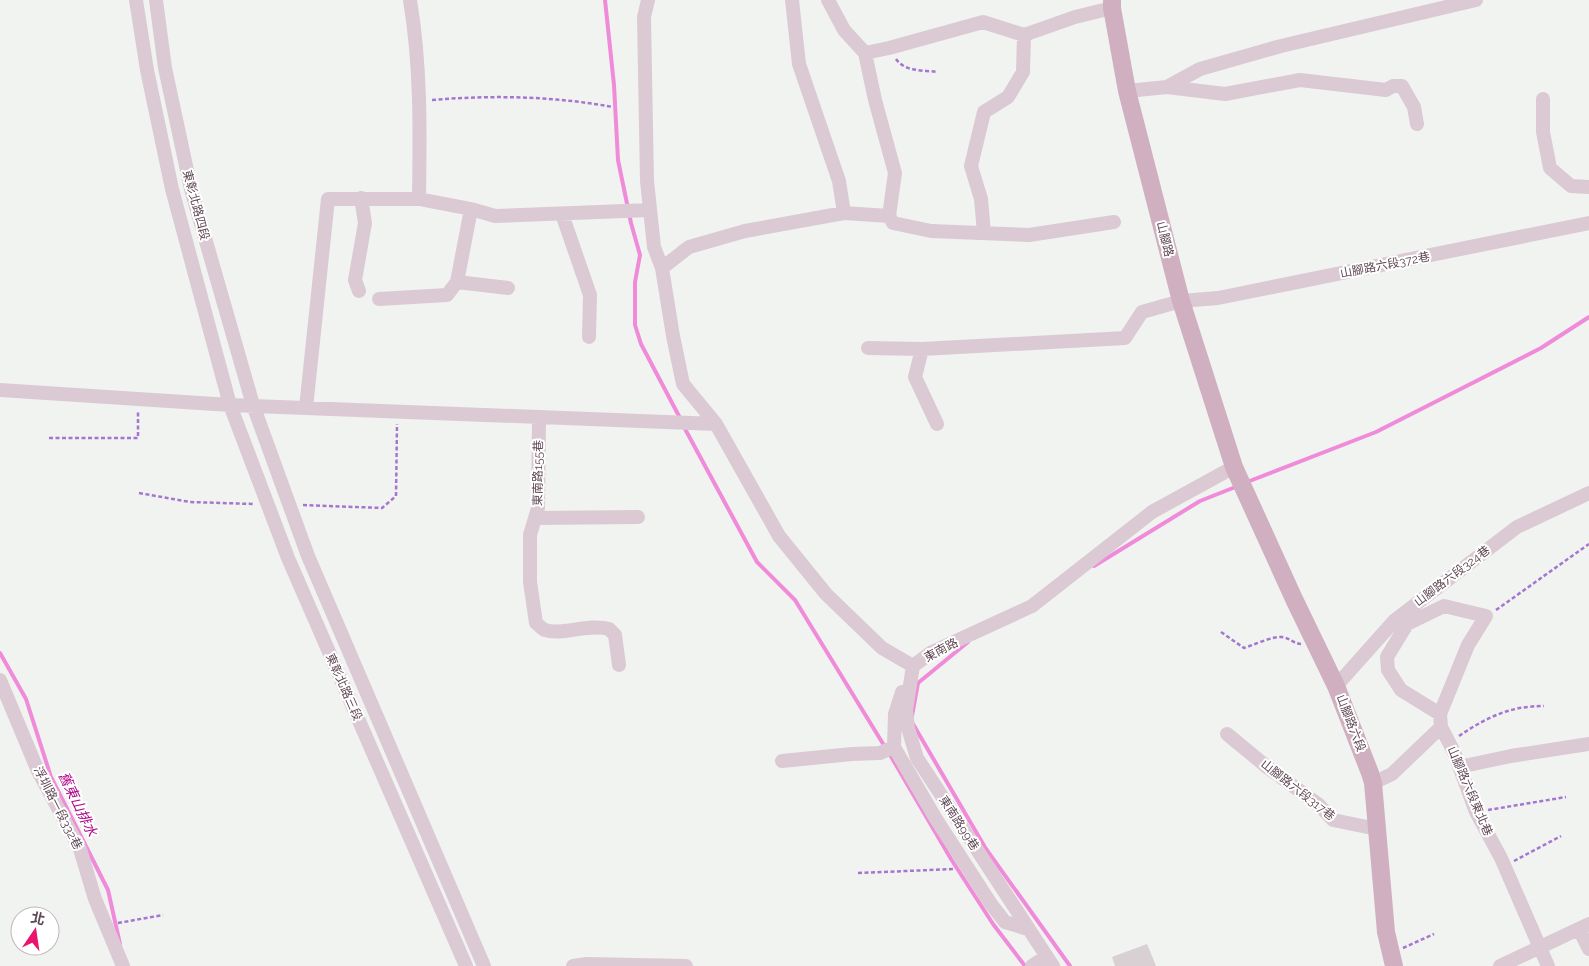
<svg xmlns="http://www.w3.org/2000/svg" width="1589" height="966" font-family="Raleway,'Noto Sans TC',sans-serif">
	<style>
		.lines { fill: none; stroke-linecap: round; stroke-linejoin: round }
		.stream { stroke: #ef8bd8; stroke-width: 4 }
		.building { fill: #d8d0d3 }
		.path { stroke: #a576d0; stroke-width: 2.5; stroke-dasharray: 4 2.5; stroke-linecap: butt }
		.minor { stroke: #dbcad3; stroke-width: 14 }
		.major { stroke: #d0b0c0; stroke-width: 18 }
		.labels { text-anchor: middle; stroke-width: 4; stroke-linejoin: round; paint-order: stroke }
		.street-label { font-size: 12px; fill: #5f4854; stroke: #fff }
		.water-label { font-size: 14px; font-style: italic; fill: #b1098b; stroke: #fff }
	</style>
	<rect width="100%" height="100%" fill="#f1f3f1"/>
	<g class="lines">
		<path class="stream" d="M605 0 614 85 618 160 631 223 640 255 635 282V325L641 344 680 418
			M684 427 757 562 795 600 885 747
			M1247 482 1376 432 1541 348 1589 317
			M1094 566 1200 501 1238 486
			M0 653 26 699 51 777 108 890 120 944
			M912 716 918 683 968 642
			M913 724 986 849 1070 966
			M889 753 951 859 993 924 1025 966"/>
	</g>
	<path class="building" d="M1147 944 1156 966H1115L1112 957Z"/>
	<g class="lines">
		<path class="path" d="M896 59C905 72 923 70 938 72
			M432 100C493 95 552 96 613 107
			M49 438H138V411
			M139 493 190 502 254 504
			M303 505 382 508 396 496 397 424
			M1496 610 1589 544
			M1221 632 1244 648C1253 645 1273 636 1282 637 1290 638 1292 643 1301 644
			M1459 736C1487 717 1510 706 1544 706
			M1488 810 1566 797
			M1514 861 1561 836
			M858 873 954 869
			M118 923 163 915
			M1403 948 1434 934"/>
		<path class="minor" d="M136 0 147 70 172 189 230 405 288 558 466 966
			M156 0 165 68 191 189 253 405 308 556 484 966
			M648 0 644 17 647 181 654 247 662 268 673 336 683 384 716 424 779 536 826 594 882 648 913 666
			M792 0 799 64 839 181 844 213
			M828 0 844 30 865 53 875 100 895 173 889 216
			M865 53 889 48 983 22 1024 35 1075 17 1112 8
			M1167 87 1225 94 1300 80 1386 90 1393 86H1402L1414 107 1417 124
			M1127 91 1167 87 1200 69 1281 46 1476 0
			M1543 99V132L1550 168 1571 186 1589 187
			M419 199 471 209 495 216 650 210
			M562 214 590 295 589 337
			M984 233 981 199 971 166 984 112 1008 97 1023 72 1024 35
			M662 268 689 247 745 231 844 213 889 216 893 223 931 231 1029 235 1114 222
			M457 282 508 288
			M359 291 355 280 365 223 361 198
			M379 299 447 295 457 282 471 209
			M868 348 922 349 1125 338 1142 312 1181 301 1218 298 1589 223
			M922 349 915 377 937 424
			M0 390 230 405 716 424
			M306 408 328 199H419C420 132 421 66 410 0
			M539 418 538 508 530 535V582L536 623C539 625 542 629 545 630 561 636 589 623 609 629L615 635 619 665
			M536 518 638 517
			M913 666 932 652 1032 606 1152 512 1234 467
			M913 666 906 710 908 728 917 758 1053 966
			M0 680 38 771 80 849 95 899 123 966
			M1336 686 1395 620 1517 527 1589 493
			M1440 714 1401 690 1388 670 1387 657 1407 624 1444 606 1486 616 1468 645 1440 714 1441 727 1454 752 1476 812 1501 858 1548 966
			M1227 734 1267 767 1319 805 1333 820 1377 829
			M894 747 936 819 991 904 1005 922 1028 929
			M782 761 852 754 880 753 894 747 895 714 902 692
			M1459 767 1511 756 1589 744
			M1373 783 1392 774 1441 727
			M1579 929 1589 949
			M573 966 587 964 686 966
			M1032 966 1046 957
			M1500 966 1589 924"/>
		<path class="major" d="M1112 0V8L1127 91 1181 301 1234 467 1294 599 1336 686 1370 773 1373 783 1386 932 1394 966"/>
	</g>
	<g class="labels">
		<g class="street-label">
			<text transform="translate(196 205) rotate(75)" y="4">東彰北路四段</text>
			<text transform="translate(1165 239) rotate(76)" y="4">山腳路</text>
			<text transform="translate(1385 265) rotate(-11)" y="4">山腳路六段372巷</text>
			<text transform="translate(538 473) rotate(-89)" y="4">東南路155巷</text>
			<text transform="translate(1452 576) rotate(-37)" y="4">山腳路六段324巷</text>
			<text transform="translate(941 650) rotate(-28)" y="4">東南路</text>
			<text transform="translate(344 687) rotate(66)" y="4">東彰北路三段</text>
			<text transform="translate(1351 723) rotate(69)" y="4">山腳路六段</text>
			<text transform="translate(1298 790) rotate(38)" y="4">山腳路六段317巷</text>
			<text transform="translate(1470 791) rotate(67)" y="4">山腳路六段東北巷</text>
			<text transform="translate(58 808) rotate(63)" y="4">浮圳路一段332巷</text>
			<text transform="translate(959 823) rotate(57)" y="4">東南路99巷</text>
		</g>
		<g class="water-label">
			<text transform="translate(78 804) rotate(64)" y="5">舊東山排水</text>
		</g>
	</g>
	<g transform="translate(35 931) rotate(13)"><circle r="24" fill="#ffffff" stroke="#bfb6bb"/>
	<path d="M0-4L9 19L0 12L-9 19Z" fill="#e9146e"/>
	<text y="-8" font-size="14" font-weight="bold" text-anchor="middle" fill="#5f4854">北</text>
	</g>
</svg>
